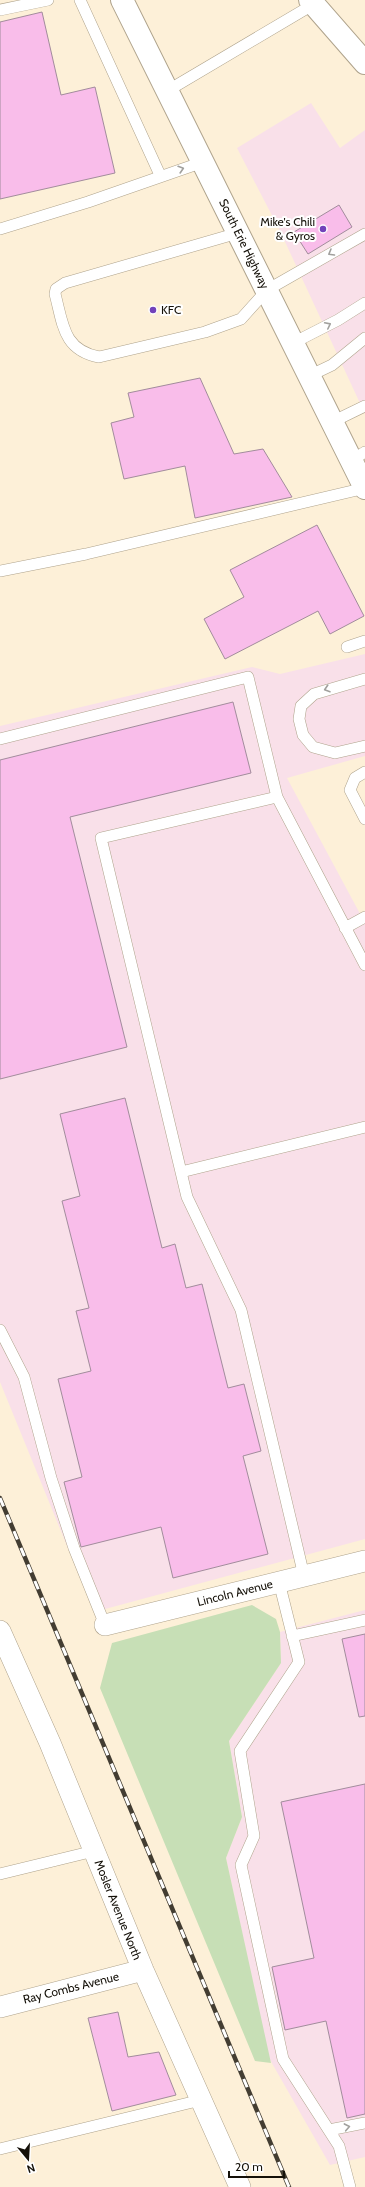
<svg xmlns="http://www.w3.org/2000/svg" width="365" height="2187" font-family="Cabin,sans-serif">
	<style>
		.commercial { fill: #f9e0e9 }
		.green { fill: #c7dfb6 }
		.building { fill: #f9bdea; stroke: #a28c9c }
		.lines { fill: none; stroke-linecap: round; stroke-linejoin: round }
		.lane-casing { stroke: #afa38c; stroke-width: 12 }
		.street-casing { stroke: #afa38c; stroke-width: 22 }
		.secondary-casing { stroke: #afa38c; stroke-width: 24 }
		.primary-casing { stroke: #afa38c; stroke-width: 24 }
		.lane { stroke: #fff; stroke-width: 11 }
		.street { stroke: #fff; stroke-width: 21 }
		.secondary { stroke: #fff; stroke-width: 22 }
		.primary { stroke: #fff; stroke-width: 22 }
		.rail-casing { stroke: #433d32; stroke-width: 4.5 }
		.rail { stroke: #fff; stroke-width: 3; stroke-dasharray: 9; stroke-linecap: butt }
		.oneway { stroke: #a1a09d }
		.poi-dot { fill: #7242ba; stroke: #fff; stroke-width: 1.5 }
		.labels { text-anchor: middle; stroke-width: 4; stroke-linejoin: round; paint-order: stroke }
		.poi-label { font-size: 12px; fill: #151109; stroke: #fff; text-anchor: end }
		.street-label { font-size: 12px; fill: #151109; stroke: #fff }
	</style>
	<rect width="100%" height="100%" fill="#fdf0d8"/>
	<path class="commercial" d="M311 103 340 148 365 130V414L280 231 237 148Z
		M365 654V756L287 778 365 923V1539L94 1612 0 1382V726L252 667 280 674Z
		M365 1610V2157L330 2165 269 2058 226 1858 242 1817 229 1741 281 1663 280 1632Z"/>
	<path class="green" d="M252 1605 276 1619 280 1632 281 1663 229 1741 242 1817 226 1858 271 2063 255 2061 100 1688 112 1643Z"/>
	<path class="building" d="M42 12 61 95 95 87 115 173 0 199V22Z
		M339 205 352 227 308 254 294 232Z
		M200 378 234 454 263 449 292 497 195 518 185 466 124 479 111 423 134 417 128 393Z
		M317 525 364 616 330 634 318 611 225 659 204 619 244 597 230 570Z
		M233 702 251 773 70 817 127 1047 0 1079V760Z
		M125 1098 162 1248 175 1244 186 1288 202 1284 228 1388 244 1384 261 1451 243 1456 268 1554 173 1578 161 1527 81 1547 64 1482 82 1477 58 1379 91 1371 76 1311 89 1308 62 1201 80 1196 60 1114Z
		M365 1634V1716L359 1717 342 1639Z
		M365 1784V2114L347 2118 326 2021 285 2030 272 1967 314 1958 281 1802Z
		M118 2012 128 2057 159 2052 176 2095 112 2111 88 2018Z"/>
	<g class="lines">
		<g class="lane-casing">
			<path id="lane" d="M80 0 160 175
				M0 10 48 0
				M167 91 314 4
				M0 229 88 202 203 162
				M238 233 65 283 56 289 55 294C63 324 63 350 99 357L205 332 241 319 267 290 365 234
				M293 343 338 320 365 303
				M309 376 332 365 365 338
				M332 422 365 406
				M351 461 365 452
				M0 571 86 554 365 488
				M347 647 365 641
				M365 679 314 694 301 706 299 719 303 735 313 747 335 753 365 746
				M0 739 248 677 277 797 365 965
				M365 772 355 778 350 790 365 819
				M277 797 101 838 187 1197 241 1310 304 1576
				M345 928 365 917
				M181 1172 365 1127
				M0 1330 24 1377 51 1478 74 1548 105 1625
				M279 1582 299 1662 240 1751 254 1836 241 1865 283 2059 339 2146 350 2187
				M292 1636 365 1620
				M0 1874 94 1851
				M329 2130 365 2123
				M0 2149 201 2100"/>
		</g>
		<g class="street-casing">
			<path id="street" d="M105 1625 365 1561
				M0 1631 50 1743 143 1970 240 2187
				M0 2007 143 1970"/>
		</g>
		<g class="secondary-casing">
			<path id="secondary" d="M310 0 365 63"/>
		</g>
		<g class="primary-casing">
			<path id="primary" d="M122 0 365 488"/>
		</g>
		<use href="#lane" class="lane"/>
		<use href="#street" class="street"/>
		<use href="#secondary" class="secondary"/>
		<use href="#primary" class="primary"/>
		<g class="rail-casing">
			<path id="rail" d="M0 1498 289 2187"/>
		</g>
		<use href="#rail" class="rail"/>
	</g>
	<defs><path id="oneway-chevron" d="M-2-3.5L2.5 0L-2 3.5" fill="none" stroke-width="1.6" stroke-linecap="round" stroke-linejoin="round"/></defs>
	<g class="oneway">
		<use href="#oneway-chevron" transform="translate(181 169) rotate(-17)"/>
		<use href="#oneway-chevron" transform="translate(331 253) rotate(150)"/>
		<use href="#oneway-chevron" transform="translate(328 325) rotate(-27)"/>
		<use href="#oneway-chevron" transform="translate(327 689) rotate(162)"/>
		<use href="#oneway-chevron" transform="translate(347 2127) rotate(-11)"/>
	</g>
	<g class="poi-dot">
		<circle cx="323" cy="229" r="4"/>
		<circle cx="153" cy="310" r="4"/>
	</g>
	<g class="labels">
		<g class="poi-label">
			<text x="315" y="226">Mike's Chili<tspan x="315" dy="14">&amp; Gyros</tspan></text>
			<text x="161" y="314" text-anchor="start">KFC</text>
		</g>
		<g class="street-label">
			<text transform="translate(244 244) rotate(64)" y="4">South Erie Highway</text>
			<text transform="translate(235 1593) rotate(-14)" y="4">Lincoln Avenue</text>
			<text transform="translate(118 1910) rotate(68)" y="4">Mosler Avenue North</text>
			<text transform="translate(71 1988) rotate(-14)" y="4">Ray Combs Avenue</text>
		</g>
	</g>
	<g transform="translate(28 2159) rotate(162)" stroke="#ffffff" stroke-width="3" paint-order="stroke">
	<path d="M0-3L7 15L0 10L-7 15Z" fill="#151109"/>
	<text y="-6" font-size="11" font-weight="bold" text-anchor="middle" fill="#151109">N</text>
	</g>
	<path d="M229 2171v6h55v-6" fill="none" stroke="#151109" stroke-width="2"/>
	<text x="235" y="2171" font-size="12" fill="#151109" stroke="#ffffff" stroke-width="3" paint-order="stroke">20 m</text>
</svg>
